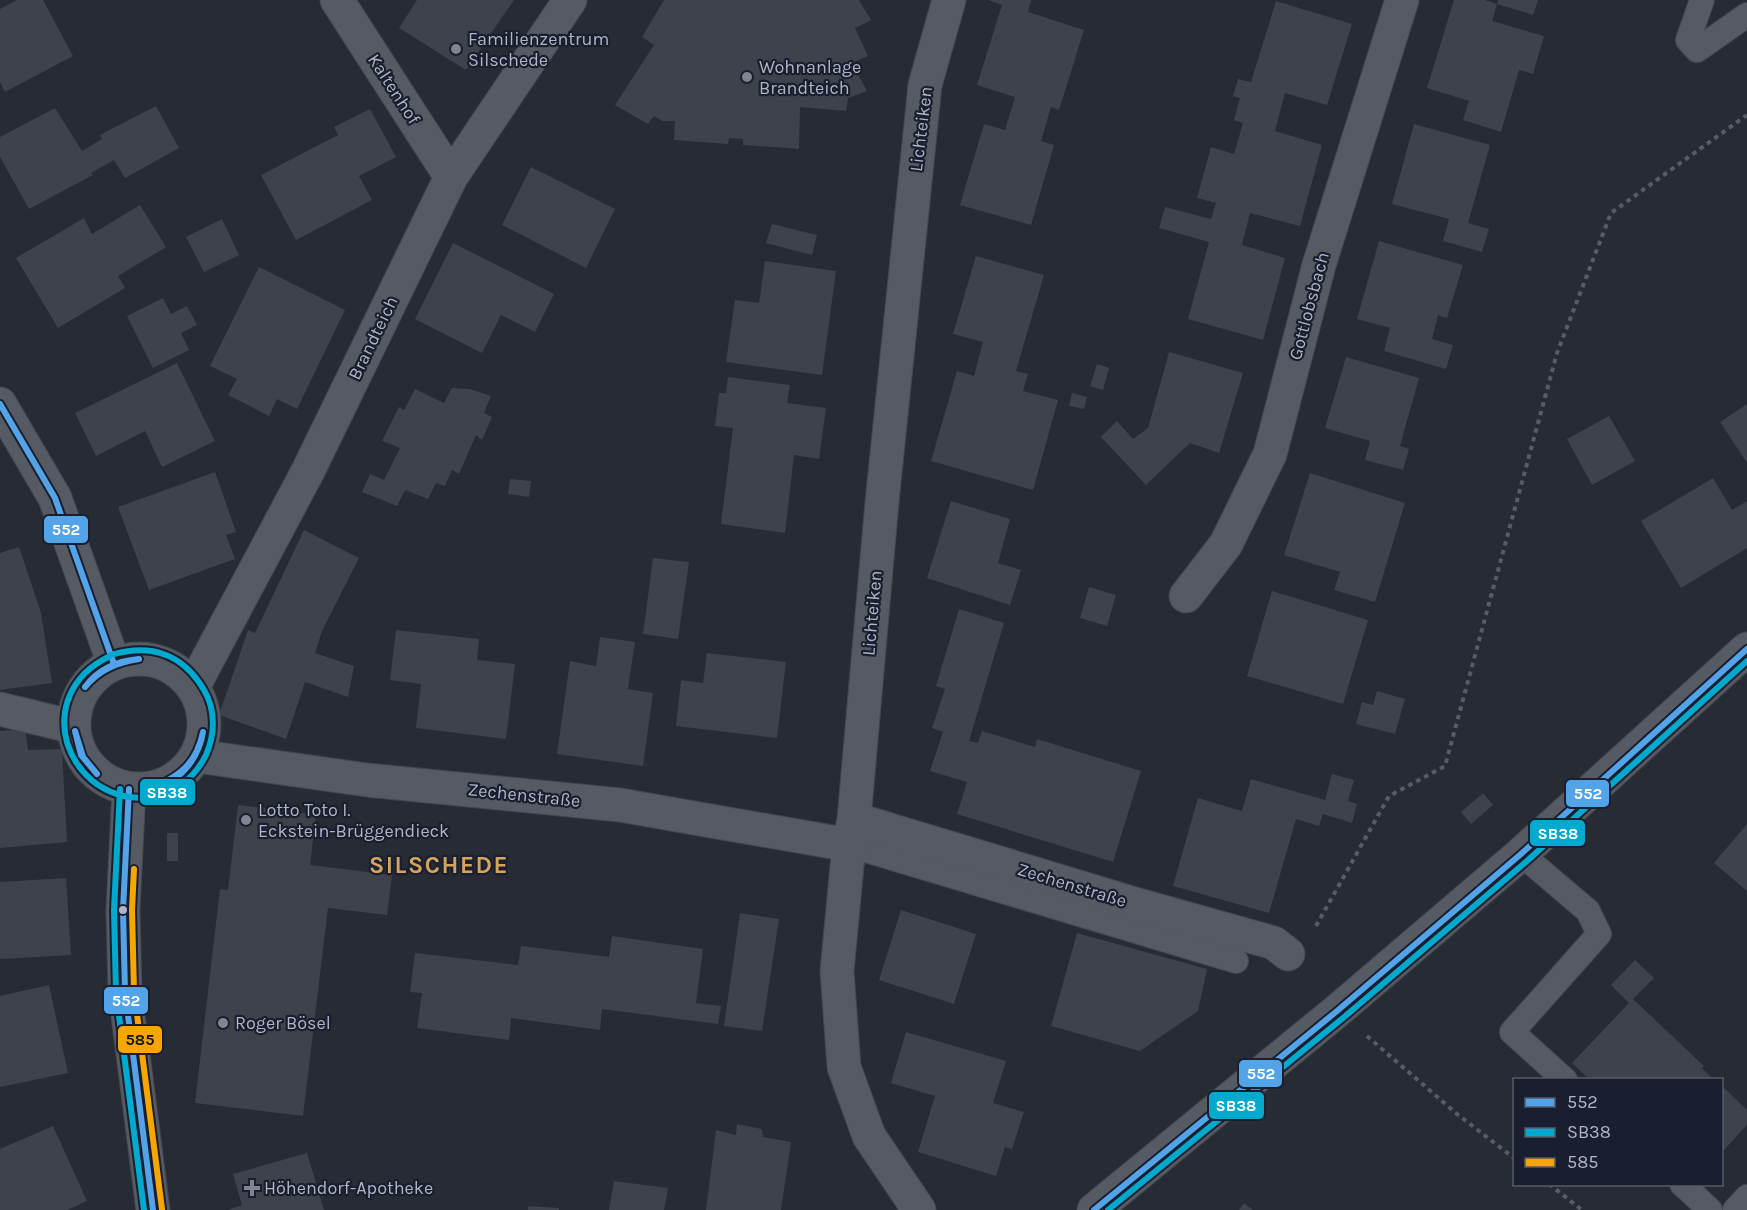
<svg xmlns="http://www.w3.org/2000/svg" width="1747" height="1210" font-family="Karla,sans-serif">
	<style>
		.building { fill: #3e424a }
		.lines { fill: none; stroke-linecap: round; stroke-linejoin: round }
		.lane-casing { stroke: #43464d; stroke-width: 26 }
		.street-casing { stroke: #43464d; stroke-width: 35 }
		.path { stroke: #595c64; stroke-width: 4; stroke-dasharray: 4.5 4.5; stroke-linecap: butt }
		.lane { stroke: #565a62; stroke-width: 24 }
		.street { stroke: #565a62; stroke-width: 33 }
		.bus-1-casing { stroke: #1a1f2f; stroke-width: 10 }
		.bus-2-casing { stroke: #1a1f2f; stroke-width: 10 }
		.bus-3-casing { stroke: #1a1f2f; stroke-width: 10 }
		.bus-1 { stroke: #53a3e8; stroke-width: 6 }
		.bus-2 { stroke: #00a9ce; stroke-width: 6 }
		.bus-3 { stroke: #f7a600; stroke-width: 6 }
		.poi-dot { fill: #7f8593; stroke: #1a1f2f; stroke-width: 2 }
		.bus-dot { fill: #afb5c6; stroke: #1a1f2f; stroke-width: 2 }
		.labels { text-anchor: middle; stroke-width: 4.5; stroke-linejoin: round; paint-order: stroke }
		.poi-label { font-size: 18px; fill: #afb5c6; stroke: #1a1f2f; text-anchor: start }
		.street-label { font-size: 18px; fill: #afb5c6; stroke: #1a1f2f }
		.district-label { font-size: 24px; font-weight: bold; letter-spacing: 1.5px; fill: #d5a35b; stroke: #1a1f2f }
		.line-badge { stroke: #1a1f2f; stroke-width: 2 }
		.badge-label { font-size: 16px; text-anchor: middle; font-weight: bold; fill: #fff }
		.pale-badge-label { font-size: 16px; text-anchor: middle; font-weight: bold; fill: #111 }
	</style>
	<rect width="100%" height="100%" fill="#272b34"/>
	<path class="building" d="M17 0H43L73 56 5 92 0 82V9Z
		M417 0H514L466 70 399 28Z
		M664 0H859L871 20 855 28 868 56 852 63 867 91 848 98 846 111 800 107 799 149 743 145V139L729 138 728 144 674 140 675 121H662L654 116 648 124 615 105 654 45 642 37Z
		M988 0H1031L1028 12 1084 30 1059 110 1051 107 1041 141 1054 145 1031 225 960 205 984 124 1005 130 1015 97 977 85 1002 5Z
		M1454 0H1485L1497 4 1492 21 1544 36 1533 74 1519 70 1501 132 1463 120 1469 101 1427 88Z
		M1498 0H1538L1533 15 1497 4Z
		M1276 1 1352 24 1327 105 1285 93 1275 131 1322 145 1300 226 1250 213 1242 245 1285 258 1263 340 1188 319 1209 242 1159 228 1165 207 1211 219 1216 203 1197 198 1211 147 1234 154 1243 123 1234 120 1240 98 1233 96 1238 79 1251 82Z
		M156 106 179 148 125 178 114 160 91 173 93 175 29 209 0 157V137L55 108 82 151 102 139 100 135Z
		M370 109 396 157 359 176 372 200 296 240 261 175 338 135 334 127Z
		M1414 124 1490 145 1468 223 1489 229 1482 252 1443 241 1449 219 1392 204Z
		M531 167 615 209 586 268 502 225Z
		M140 205 166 247 118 276 125 288 58 328 16 258 84 218 92 234Z
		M222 219 239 255 204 272 186 237Z
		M772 224 817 235 812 255 766 243Z
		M1379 241 1463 265 1447 318 1438 315 1432 339 1453 345 1446 369 1384 351 1390 328 1357 319Z
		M453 243 554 294 535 332 501 315 482 353 415 319Z
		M976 256 1044 275 1016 371 1028 374 1023 391 1058 400 1033 490 931 461 957 371 974 376 983 342 953 334Z
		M765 261 836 271 822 375 726 362 735 300 759 303Z
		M259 267 345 310 297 409 277 399 269 416 228 395 237 379 210 366Z
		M163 298 171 314 187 306 197 325 181 333 189 350 153 368 127 316Z
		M1169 352 1243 373 1219 453 1190 443 1146 485 1101 437 1117 421 1133 439 1148 428Z
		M1346 357 1419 378 1400 446 1409 449 1403 470 1365 460 1370 441 1325 428Z
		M177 363 215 441 162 467 145 431 96 456 75 413Z
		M1097 364 1109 368 1103 390 1090 386Z
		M728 377 790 385 787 403 826 408 819 459 794 455 785 533 721 524 733 428 715 426 719 393H726Z
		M452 388 470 389 491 396 484 413 492 417 482 440 476 435 459 474 452 470 445 486 436 483 428 499 405 490 397 506 362 492 370 474 384 480 400 448 382 441 399 407 404 410 415 389 444 403Z
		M1072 393 1087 397 1084 409 1069 406Z
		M1747 404V463L1720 422Z
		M1609 416 1635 461 1592 485 1567 439Z
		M215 472 236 532 226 535 235 559 149 590 118 507Z
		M1310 473 1405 503 1375 602 1334 590 1340 572 1284 555Z
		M1713 478 1732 510 1747 501V548L1681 588 1641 521Z
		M510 479 531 481 529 497 508 494Z
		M951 501 1010 519 998 563 1021 570 1010 605 927 578Z
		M304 530 359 558 322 631 315 653 354 666 348 697 305 682 286 739 219 715 248 630 255 633Z
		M19 547 41 613 52 683 0 690V553Z
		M653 558 689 562 678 639 643 634Z
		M1089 587 1116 595 1107 626 1080 618Z
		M1272 591 1368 620 1343 704 1247 676Z
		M959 609 1004 623 969 741 978 743 982 731 1035 747 1037 739 1141 771 1113 862 957 814 967 782 930 771 943 732 932 728 945 689 936 686Z
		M396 630 479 639 477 660 515 664 506 739 416 728 421 684 390 680Z
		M600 637 635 642 628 689 653 693 643 766 557 754 570 661 596 666Z
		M707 653 786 662 777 738 676 726 681 680 703 683Z
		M1377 691 1405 699 1395 734 1356 724 1362 702 1373 705Z
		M25 729 28 750 62 749 67 842 0 848V731Z
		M1332 774 1354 780 1348 801 1357 804 1352 823 1323 814 1319 826 1296 819 1269 913 1173 886 1198 798 1242 811 1251 779 1325 800Z
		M1483 793 1493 805 1471 824 1461 812Z
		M238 805 316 815 310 865 392 875 387 915 328 908 303 1116 195 1103 220 889 228 890Z
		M1747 824V891L1714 863Z
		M167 833H178V861H167Z
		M66 878 71 955 0 959V882Z
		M901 910 976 934 954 1004 879 980Z
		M740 913 779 919 762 1031 724 1026Z
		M1077 933 1207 969 1198 1011 1140 1051 1051 1026Z
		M612 936 703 949 696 1003 721 1006 718 1024 602 1009 600 1030 511 1018 509 1040 417 1028 422 993 410 992 415 953 518 965 521 946 609 957Z
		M1635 960 1654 978 1633 999 1704 1066 1702 1068 1714 1080H1590L1572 1063 1629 1003 1611 985Z
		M49 985 68 1073 0 1087V996Z
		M906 1032 1006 1061 993 1103 1024 1112 1012 1149 1005 1147 996 1176 918 1152 935 1096 891 1083Z
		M1722 1086 1747 1110V1125L1722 1152Z
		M737 1124 762 1129 763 1137 791 1142 781 1210H706L716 1130 736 1135Z
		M53 1126 87 1201 67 1210H0V1149Z
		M307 1153 324 1210H228L242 1205 233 1174Z
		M614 1181 668 1188 664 1210H609Z
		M1244 1203 1253 1210H1239Z
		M528 1206 559 1208V1210H528Z"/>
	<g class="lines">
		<g class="lane-casing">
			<path id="lane" d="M1702 0 1688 40 1697 50 1747 15
				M849 845 1236 961
				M1521 854 1588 911 1599 934 1512 1032 1565 1080
				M1682 1184 1710 1210
				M1735 1210 1747 1197"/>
		</g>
		<g class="street-casing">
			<path id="street" d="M337 0 451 177
				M0 404 55 498 114 664
				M1186 596 1226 544 1270 454 1319 265 1402 0
				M74 724a65 65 0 1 1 130 0a65 65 0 1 1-130 0Z
				M193 687 308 471 451 177 570 0
				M0 709 74 727
				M197 756 367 780 620 805 849 845
				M129 789 123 910 125 992 153 1210
				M854 819 1135 904 1274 943 1288 954
				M919 1210 869 1136 844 1067 837 971 849 845 854 819 882 502 925 85 949 0
				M1094 1210 1337 1011 1521 854 1747 649"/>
		</g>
		<path class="path" d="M1316 926 1389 796 1445 766 1557 353 1611 213 1747 115
			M1367 1036 1457 1114 1514 1158
			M1549 1184 1582 1210"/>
		<use href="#lane" class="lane"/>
		<use href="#street" class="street"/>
		<g class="bus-1-casing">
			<path id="bus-1" d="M0 404 55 498 114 664
				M85 687C98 669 117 661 139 659
				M85 687C99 670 117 662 139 659
				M75 731 83 757 97 774
				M75 731 81 755 97 774
				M156 786C182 775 197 761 203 732
				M156 786C182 782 199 756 203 732
				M129 789 123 910 125 992 153 1210
				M1094 1210 1337 1011 1521 854 1747 649"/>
		</g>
		<g class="bus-2-casing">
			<path id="bus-2" d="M110 656C100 661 91 667 84 674 33 729 89 814 159 795 180 789 196 775 206 755 215 735 216 710 204 690 183 654 151 643 111 655
				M120 789 114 910 116 992 144 1210
				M1108 1210 1343 1018 1527 861 1747 661"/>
		</g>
		<g class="bus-3-casing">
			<path id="bus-3" d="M134 869 132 910 134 991 162 1209"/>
		</g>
		<use href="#bus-1" class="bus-1"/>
		<use href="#bus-2" class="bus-2"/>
		<use href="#bus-3" class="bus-3"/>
	</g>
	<g class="poi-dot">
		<circle cx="456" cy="49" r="6"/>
		<circle cx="747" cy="77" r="6"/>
		<circle cx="246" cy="820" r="6"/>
		<circle cx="223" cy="1023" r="6"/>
		<path d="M249 1179h6v6h6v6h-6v6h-6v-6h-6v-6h6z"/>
	</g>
	<circle class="bus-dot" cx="123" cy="910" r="5"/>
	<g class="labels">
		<g class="poi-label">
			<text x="468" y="45">Familienzentrum<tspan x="468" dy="21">Silschede</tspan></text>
			<text x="759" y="73">Wohnanlage<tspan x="759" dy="21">Brandteich</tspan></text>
			<text x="258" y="816">Lotto Toto I.<tspan x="258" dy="21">Eckstein-Brüggendieck</tspan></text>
			<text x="235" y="1029">Roger Bösel</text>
			<text x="264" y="1194">Höhendorf-Apotheke</text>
		</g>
		<g class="street-label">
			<text transform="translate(394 89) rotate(57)" y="6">Kaltenhof</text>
			<text transform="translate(921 129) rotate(-83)" y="6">Lichteiken</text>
			<text transform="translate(1309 306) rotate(-75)" y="6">Gottlobsbach</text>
			<text transform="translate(373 338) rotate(-64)" y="6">Brandteich</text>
			<text transform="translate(872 613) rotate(-85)" y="6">Lichteiken</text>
			<text transform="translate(524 795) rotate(6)" y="6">Zechenstraße</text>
			<text transform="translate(1072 885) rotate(17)" y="6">Zechenstraße</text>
		</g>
		<g class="district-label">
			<text x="439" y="873">SILSCHEDE</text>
		</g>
	</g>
	<g class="line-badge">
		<rect x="43" y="515" width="46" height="29" rx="6" fill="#53a3e8"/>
		<rect x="139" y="778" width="57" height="28" rx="6" fill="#00a9ce"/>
		<rect x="1565" y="779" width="45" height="29" rx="6" fill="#53a3e8"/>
		<rect x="1529" y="819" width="57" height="28" rx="6" fill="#00a9ce"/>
		<rect x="103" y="986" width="46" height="29" rx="6" fill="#53a3e8"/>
		<rect x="117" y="1025" width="46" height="29" rx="6" fill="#f7a600"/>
		<rect x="1238" y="1059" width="45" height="29" rx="6" fill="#53a3e8"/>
		<rect x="1208" y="1091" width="57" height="29" rx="6" fill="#00a9ce"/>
	</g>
	<g class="badge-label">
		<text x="66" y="535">552</text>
		<text x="167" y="798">SB38</text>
		<text x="1588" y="799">552</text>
		<text x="1558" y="839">SB38</text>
		<text x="126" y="1006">552</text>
		<text x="1261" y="1079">552</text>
		<text x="1236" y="1111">SB38</text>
	</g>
	<g class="pale-badge-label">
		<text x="140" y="1045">585</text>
	</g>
	<rect x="1513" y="1078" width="210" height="108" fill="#1a1f2f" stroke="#565b6b" stroke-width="1.5"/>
	<rect x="1525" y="1098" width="30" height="9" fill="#53a3e8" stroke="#565b6b" stroke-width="1.5"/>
	<text x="1567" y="1108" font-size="18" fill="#afb5c6">552</text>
	<rect x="1525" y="1128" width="30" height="9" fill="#00a9ce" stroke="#565b6b" stroke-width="1.5"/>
	<text x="1567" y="1138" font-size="18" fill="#afb5c6">SB38</text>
	<rect x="1525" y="1158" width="30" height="9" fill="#f7a600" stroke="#565b6b" stroke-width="1.5"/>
	<text x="1567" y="1168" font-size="18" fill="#afb5c6">585</text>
</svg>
